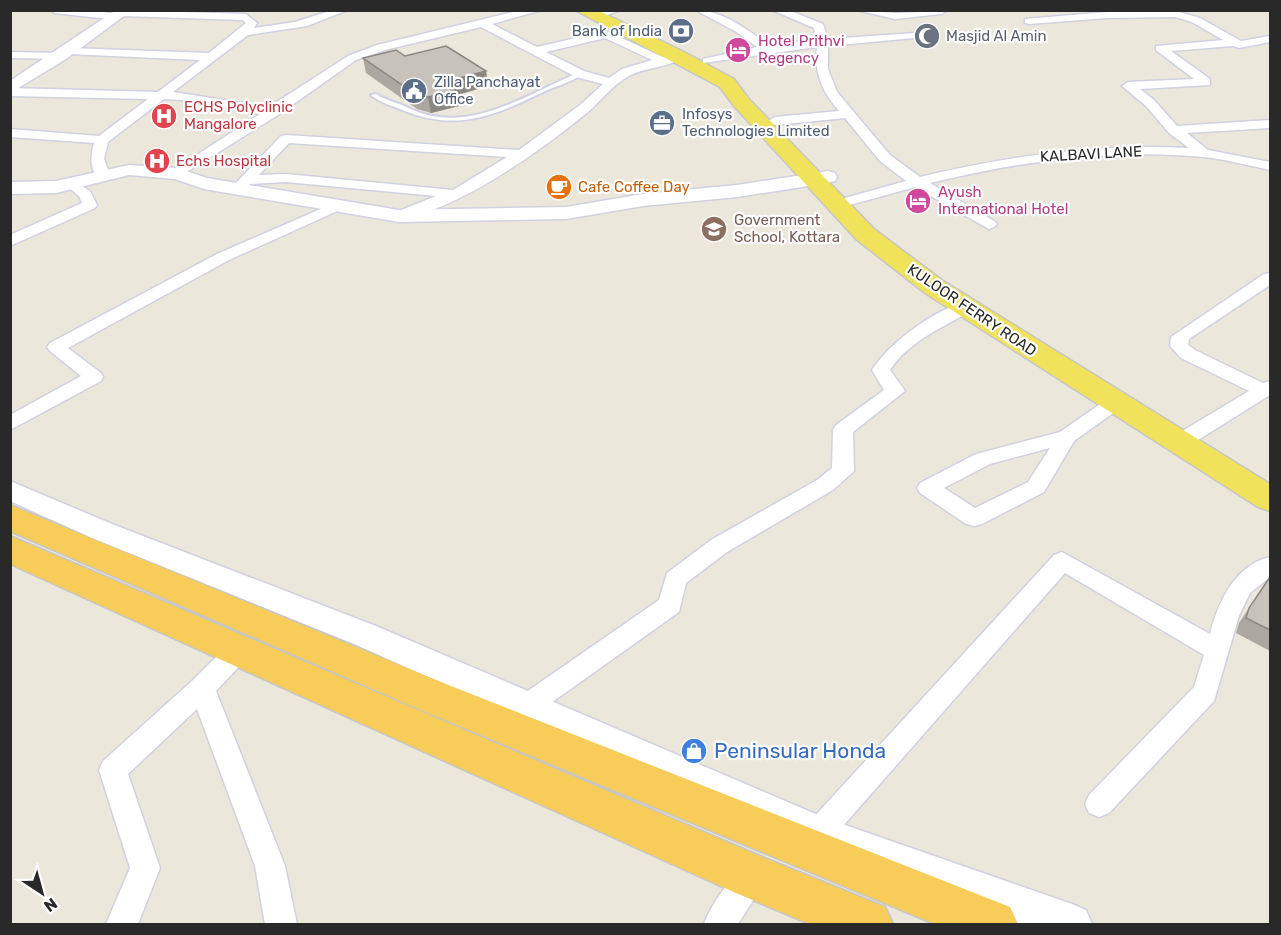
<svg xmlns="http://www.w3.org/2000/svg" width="1281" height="935" font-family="Rubik,sans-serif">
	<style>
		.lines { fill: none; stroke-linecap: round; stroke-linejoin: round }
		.service-casing { stroke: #d0d1e2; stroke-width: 4 }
		.minor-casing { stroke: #d0d1e2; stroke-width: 3 }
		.tertiary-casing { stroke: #d0d1e2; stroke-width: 3 }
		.primary-casing { stroke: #c7c7c7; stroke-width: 3 }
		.trunk-casing { stroke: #c7c7c7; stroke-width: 3 }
		.service { fill: #fff; fill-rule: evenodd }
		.minor { fill: #fff; fill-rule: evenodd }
		.tertiary { fill: #fff; fill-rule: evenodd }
		.primary { fill: #f0e25b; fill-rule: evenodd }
		.trunk { fill: #f7cc58; fill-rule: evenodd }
		.wall { fill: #aba8a1 }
		.shaded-wall { fill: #8b8883 }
		.building { fill: #c7c3bb; stroke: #8b8883; stroke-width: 1.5 }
		.labels { text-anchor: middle; stroke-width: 4.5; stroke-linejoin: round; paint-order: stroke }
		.far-service-label { font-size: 15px; fill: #4e5e75; stroke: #fff; text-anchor: start }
		.far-worship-label { font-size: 15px; fill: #5b616d; stroke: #fff; text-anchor: start }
		.far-hotel-label { font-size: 15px; fill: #b23c85; stroke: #fff; text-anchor: start }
		.far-health-label { font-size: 15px; fill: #be3a42; stroke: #fff; text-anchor: start }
		.far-street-label { font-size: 15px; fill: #292929; stroke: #fff }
		.far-food-label { font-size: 15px; fill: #c56008; stroke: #fff; text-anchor: start }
		.far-education-label { font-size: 15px; fill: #785e54; stroke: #fff; text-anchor: start }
		.near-shop-label { font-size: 21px; fill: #366cbe; stroke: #fff; text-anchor: start }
	</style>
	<rect width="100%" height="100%" fill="#ece7db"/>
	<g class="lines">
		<g class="service-casing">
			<path id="service" d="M578 73 583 74C572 81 558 86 545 91 494 116 455 133 400 109 390 105 379 102 371 95L376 94C384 99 393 102 402 105 410 109 419 113 428 115 479 128 532 92 578 73Z"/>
		</g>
		<g class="minor-casing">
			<path id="minor" d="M50 10H88L117 14 119 10 246 14 257 23 254 28 295 22 333 10H348L307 26 248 35 173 92 269 107 348 56 377 45 521 10H542L492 24 537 47 606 31 663 57 678 53 684 56C670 68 645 67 629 76 612 85 602 100 588 112 535 155 466 204 399 221L391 216 394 213 436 196 286 182 250 184 243 191 238 192 231 188 281 136 286 135 519 150 580 105 603 84 576 77 481 27 385 50 356 60 278 115 177 178 170 174 172 171 260 114 181 100 164 99 108 142 104 159 110 175 103 179C88 175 91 155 94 143L10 137V129L99 136 148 99 10 96V88L158 92 200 60 69 54 63 51 69 48 209 53 246 23 243 20 122 16 117 20 55 13ZM605 38 652 60 622 69 609 78 584 71 546 52ZM289 143 507 157 453 190 286 174 259 175Z
				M602 10H620L605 16 600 13Z
				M695 10C723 10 747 30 769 45L817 40 814 28 772 10H788L823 24 828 39 929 32 931 34 925 37 828 46V69L837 92 890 155 920 177C1008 156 1098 143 1189 148L1169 133 1146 106 1122 86 1128 82 1194 79 1156 50V46L1223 40 1192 22 1175 17 1107 18 1029 24 1025 23V19L1107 12 1176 11 1200 18 1241 41 1270 36V42L1239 48 1233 46 1171 51 1210 79V85L1140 89 1154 100 1177 126 1270 120V128L1187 133 1208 150 1270 162V170C1251 166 1232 161 1212 158 1118 147 1021 161 930 183L994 221 997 224 994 227 989 229 915 187 839 208 834 207 832 204 834 201 906 181 880 161 845 118 775 125 768 121 775 117 839 111C822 91 814 74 817 47L703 63V59L757 47 735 31Z
				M856 10 895 13 946 11 941 14 895 19Z
				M10 52 61 53 67 56 61 59 10 58Z
				M70 179 90 191 97 205 95 208 10 246V235L82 203 79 196 63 183Z
				M339 201 346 205 344 208 229 260 68 348 101 373 103 377 101 381 10 430V415L81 376 50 351 47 347 50 343 217 254Z
				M1270 273V285L1189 339 1188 345 1195 350 1263 383 1270 381V395L1198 440 1191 442 1184 440 1181 435 1184 430 1249 391 1181 358 1170 346 1171 337 1264 274Z
				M965 302 971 303 974 307 971 311C943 327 908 342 890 370L905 391 853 432 854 471 833 490 727 552 686 583 679 612 527 720 518 723 509 720 505 712 509 704 659 600 667 573 711 540 817 480 832 468 833 430 836 425 884 390 872 370C889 343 934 310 965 302Z
				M1116 396 1123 398 1126 402 1123 406 1074 441 1044 492 982 524 974 526 966 524 920 493 917 488 920 483 976 454 1060 432 1109 398ZM1050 448 1028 482 975 508 944 488 990 464Z
				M1062 552 1210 634C1218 602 1235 565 1270 557V577L1250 593 1239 616 1214 701 1109 813 1099 817 1089 813 1085 804 1089 795 1194 687 1204 655 1065 573 822 850 812 854 802 850 797 840 802 830 1054 555Z
				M239 640 248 643 252 650 248 657 216 691 285 866 297 924H265L255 866 197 709 128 774 160 868 138 924H106L130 868 99 770 103 761 193 680 230 643Z
				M753 862 764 867 768 877 738 924H704C710 906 735 869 753 862Z"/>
		</g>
		<g class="tertiary-casing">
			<path id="tertiary" d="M116 10H132L66 59 10 93V81Z
				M129 165 177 168 207 178 399 210 566 207 643 194 737 185 828 171 835 173 837 177 835 181 828 183 737 197 643 206 566 219 399 222 204 189 175 179 129 175 56 193 10 194V182L56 181Z
				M10 481 112 524 376 626 825 818 1072 904 1086 910 1092 924H1018L805 845 354 644 92 538 10 501Z"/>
		</g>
		<g class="primary-casing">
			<path id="primary" d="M575 10H597L686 53 734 79 748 98 874 229 943 281 1270 484V511L1258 507 925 293 856 239 734 106 720 87Z"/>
		</g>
		<g class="trunk-casing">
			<path id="trunk" d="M10 505 451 686 1010 907 1018 924H935L421 710 10 531Z
				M10 536 767 859 885 907 893 924H810L736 893 10 564Z"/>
		</g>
		<use href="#service" class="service"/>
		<use href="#minor" class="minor"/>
		<use href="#tertiary" class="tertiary"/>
		<use href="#primary" class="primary"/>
		<use href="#trunk" class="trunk"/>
	</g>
	<path class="wall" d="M363 58 486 71 488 86 457 95 459 106 431 113 417 109 366 73Z
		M1270 577V651L1236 633 1239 623Z"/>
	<path class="shaded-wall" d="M486 71 488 86 457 95 459 106 431 113 428 97 444 82Z"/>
	<path class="building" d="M446 46 486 71 444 82 457 90 428 97 414 93 363 58 396 50 405 56Z
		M1270 577V630L1246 618 1249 608Z"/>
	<defs>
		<g id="bank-disc" transform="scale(1.35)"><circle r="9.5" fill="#5c6f8a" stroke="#fff"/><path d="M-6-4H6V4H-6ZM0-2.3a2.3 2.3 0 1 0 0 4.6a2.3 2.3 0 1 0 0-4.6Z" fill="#fff"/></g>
		<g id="mosque-disc" transform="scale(1.35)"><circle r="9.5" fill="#6b7280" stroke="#fff"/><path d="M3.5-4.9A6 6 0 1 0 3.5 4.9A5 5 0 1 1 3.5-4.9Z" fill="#fff"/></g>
		<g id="hotel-disc" transform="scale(1.35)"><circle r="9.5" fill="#d1479c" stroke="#fff"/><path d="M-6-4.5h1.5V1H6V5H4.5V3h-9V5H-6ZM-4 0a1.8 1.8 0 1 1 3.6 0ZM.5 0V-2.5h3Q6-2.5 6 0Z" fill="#fff"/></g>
		<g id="civic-disc" transform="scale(1.35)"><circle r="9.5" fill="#5c6f8a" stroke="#fff"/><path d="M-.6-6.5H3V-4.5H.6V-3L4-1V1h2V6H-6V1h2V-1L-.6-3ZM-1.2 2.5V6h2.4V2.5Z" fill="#fff"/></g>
		<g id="hospital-disc" transform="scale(1.35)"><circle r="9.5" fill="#e0444e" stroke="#fff"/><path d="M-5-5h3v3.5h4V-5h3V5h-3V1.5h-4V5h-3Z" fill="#fff"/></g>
		<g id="office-disc" transform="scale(1.35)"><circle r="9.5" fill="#5c6f8a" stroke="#fff"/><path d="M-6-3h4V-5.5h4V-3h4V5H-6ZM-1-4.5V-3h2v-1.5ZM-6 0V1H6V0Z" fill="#fff"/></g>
		<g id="cafe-disc" transform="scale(1.35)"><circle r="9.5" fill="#e8710a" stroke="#fff"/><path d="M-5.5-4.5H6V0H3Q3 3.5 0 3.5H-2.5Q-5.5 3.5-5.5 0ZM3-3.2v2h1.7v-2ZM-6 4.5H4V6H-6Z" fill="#fff"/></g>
		<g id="school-disc" transform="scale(1.35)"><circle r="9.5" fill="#8d6e63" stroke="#fff"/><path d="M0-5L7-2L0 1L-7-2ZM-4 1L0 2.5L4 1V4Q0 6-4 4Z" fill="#fff"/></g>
		<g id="shop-disc" transform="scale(1.35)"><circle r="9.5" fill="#3f7fe0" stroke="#fff"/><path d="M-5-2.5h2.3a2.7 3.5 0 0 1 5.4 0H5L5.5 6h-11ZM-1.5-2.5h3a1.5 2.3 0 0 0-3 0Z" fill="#fff"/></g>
	</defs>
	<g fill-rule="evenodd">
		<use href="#bank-disc" x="681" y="31"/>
		<use href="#mosque-disc" x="927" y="36"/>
		<use href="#hotel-disc" x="738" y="50"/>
		<use href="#civic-disc" x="414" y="91"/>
		<use href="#hospital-disc" x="164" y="116"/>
		<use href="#office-disc" x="662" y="123"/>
		<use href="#hospital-disc" x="157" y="161"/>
		<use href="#cafe-disc" x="559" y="187"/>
		<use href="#hotel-disc" x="918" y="201"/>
		<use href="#school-disc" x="714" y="229"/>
		<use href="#shop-disc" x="694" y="751"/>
	</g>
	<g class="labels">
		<g class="far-service-label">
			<text x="662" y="36" text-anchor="end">Bank of India</text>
			<text x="434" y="87">Zilla Panchayat<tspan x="434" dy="17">Office</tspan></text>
			<text x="682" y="119">Infosys<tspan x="682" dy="17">Technologies Limited</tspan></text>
		</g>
		<g class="far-worship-label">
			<text x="946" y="41">Masjid Al Amin</text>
		</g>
		<g class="far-hotel-label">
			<text x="758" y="46">Hotel Prithvi<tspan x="758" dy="17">Regency</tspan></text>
			<text x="938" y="197">Ayush<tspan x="938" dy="17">International Hotel</tspan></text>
		</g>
		<g class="far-health-label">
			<text x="184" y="112">ECHS Polyclinic<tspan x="184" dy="17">Mangalore</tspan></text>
			<text x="176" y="166">Echs Hospital</text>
		</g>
		<g class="far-street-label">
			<text transform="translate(1091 154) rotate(-3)" y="5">KALBAVI LANE</text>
			<text transform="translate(972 310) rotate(34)" y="5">KULOOR FERRY ROAD</text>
		</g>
		<g class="far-food-label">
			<text x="578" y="192">Cafe Coffee Day</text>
		</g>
		<g class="far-education-label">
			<text x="734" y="225">Government<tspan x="734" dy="17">School, Kottara</tspan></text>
		</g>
		<g class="near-shop-label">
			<text x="714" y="758">Peninsular Honda</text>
		</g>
	</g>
	<rect width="1281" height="935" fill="none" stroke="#292929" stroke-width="24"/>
	<g transform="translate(42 893) rotate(144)" stroke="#ffffff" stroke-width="4.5" paint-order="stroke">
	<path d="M0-4.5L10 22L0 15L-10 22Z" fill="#292929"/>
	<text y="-9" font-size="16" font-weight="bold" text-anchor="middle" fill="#292929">N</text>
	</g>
</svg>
